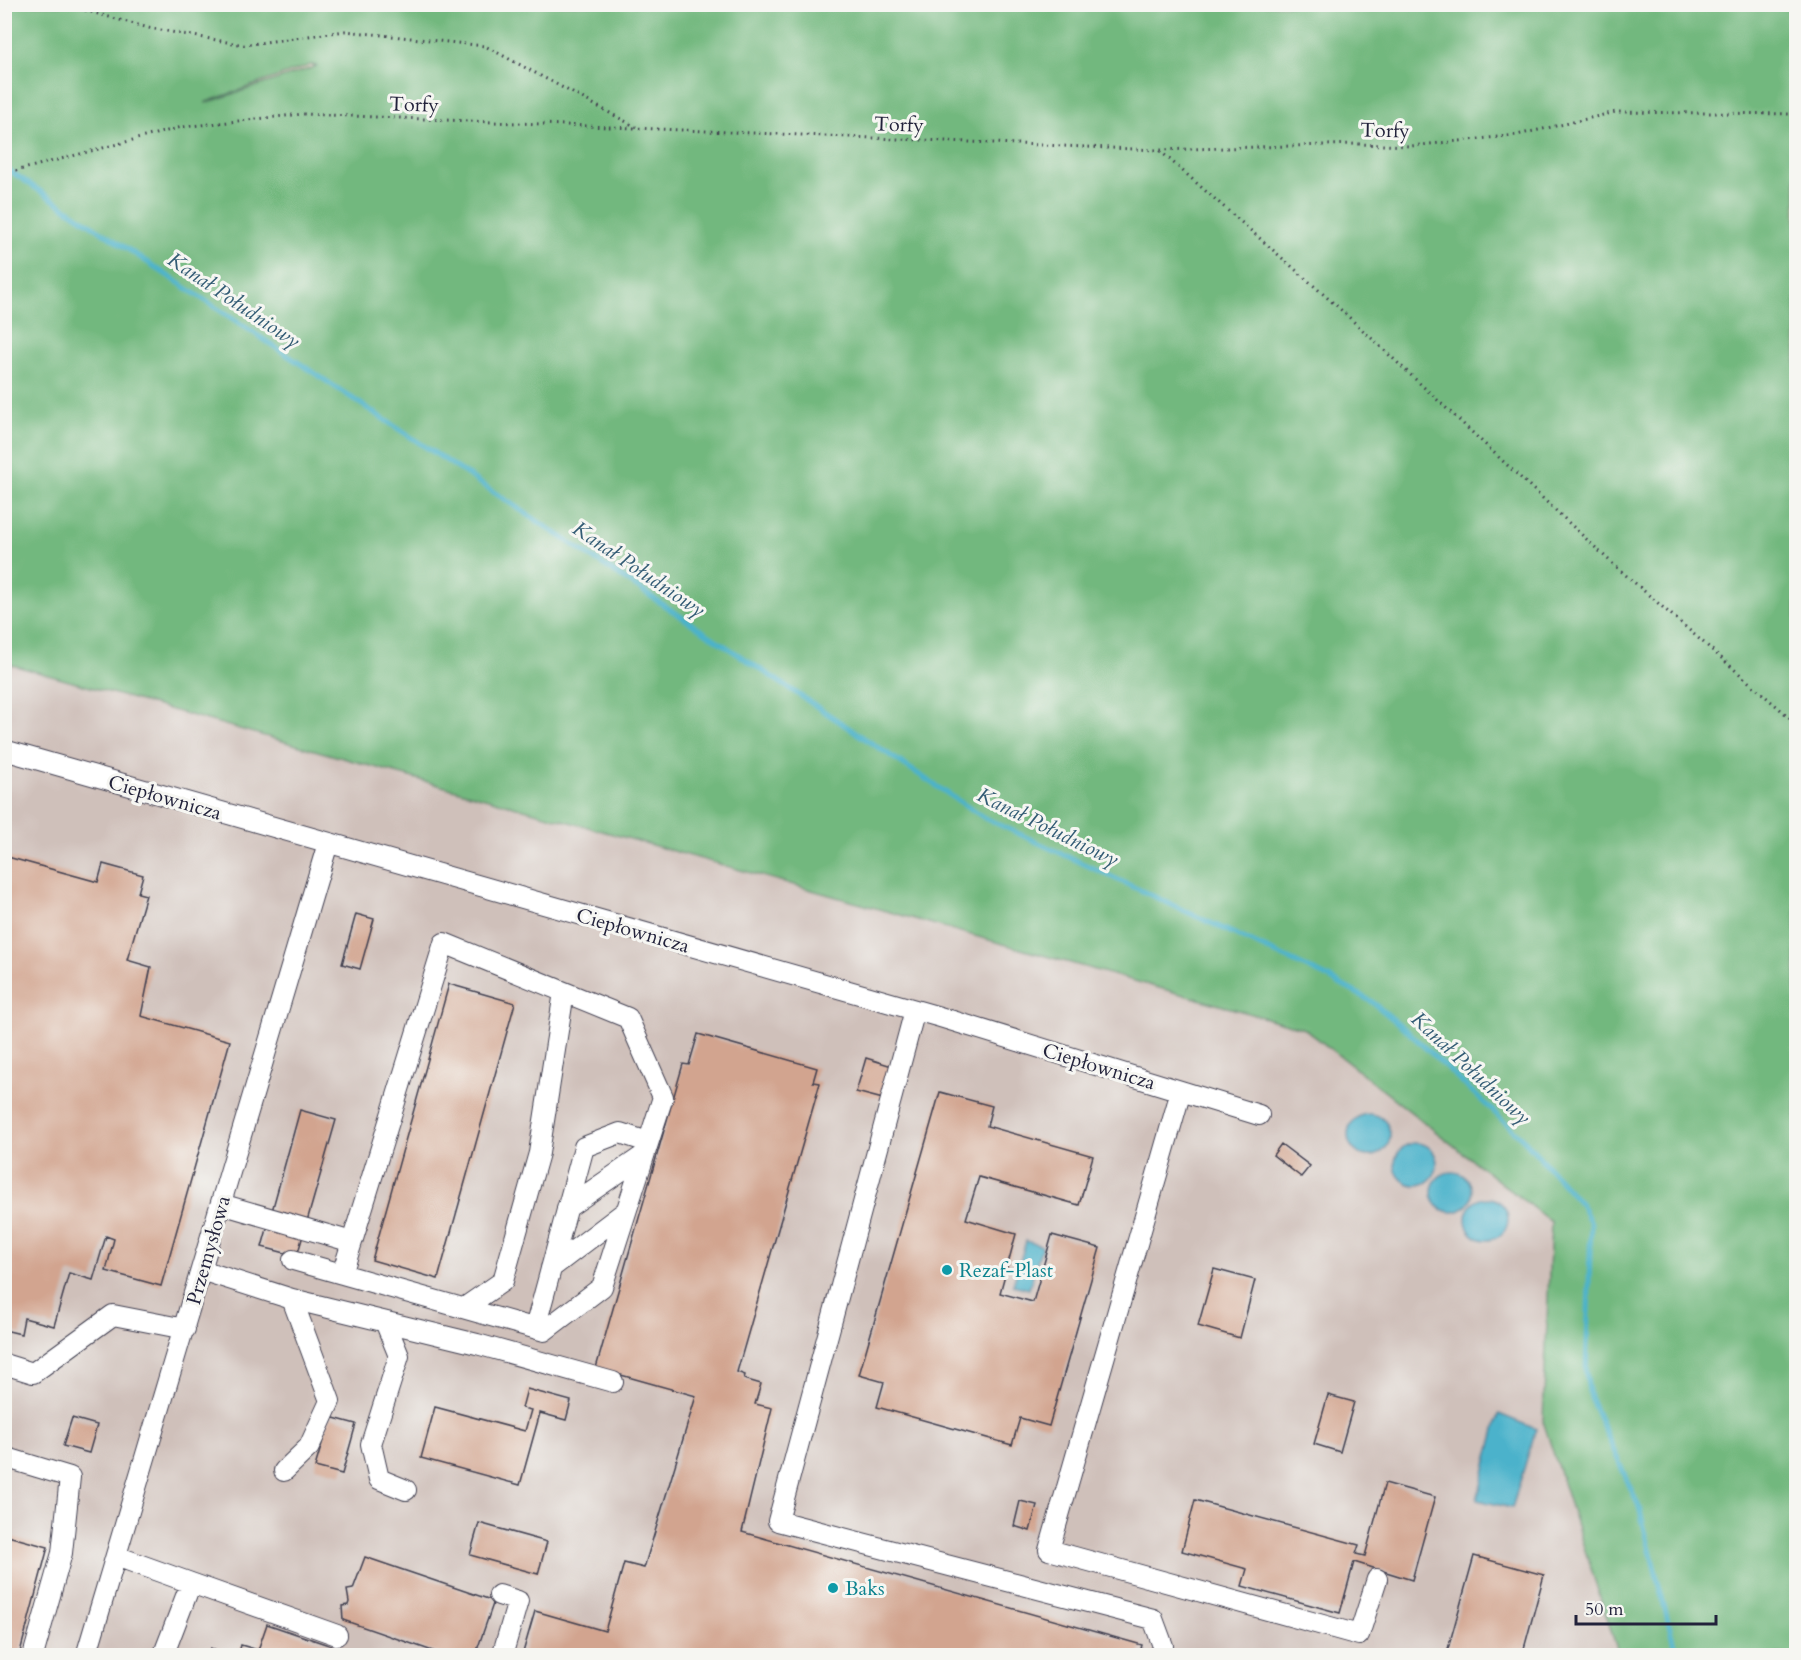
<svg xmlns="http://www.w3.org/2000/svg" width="1801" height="1660" font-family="Cardo,serif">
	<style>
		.industrial { fill: #cfc0ba }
		.forest { fill: #72b87e; stroke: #4a6d5c; stroke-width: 1.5; fill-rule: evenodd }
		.water { fill: #4cb2cb; stroke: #376a83; stroke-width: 1.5 }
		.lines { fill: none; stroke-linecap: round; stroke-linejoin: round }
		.stream { stroke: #4cb2cb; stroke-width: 5 }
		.building { fill: #d2a48f }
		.minor-casing { stroke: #413f50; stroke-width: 22 }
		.path { stroke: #413f50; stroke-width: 3; stroke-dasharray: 1.5 4.5; stroke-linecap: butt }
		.minor { stroke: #fff; stroke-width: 20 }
		.culture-dot { fill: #0f9aa8; stroke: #f6f6f2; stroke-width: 2 }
		.labels { text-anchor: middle; stroke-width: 6; stroke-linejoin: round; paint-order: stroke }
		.street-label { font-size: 20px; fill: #22223b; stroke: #f6f6f2 }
		.culture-label { font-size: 20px; fill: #0d838f; stroke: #f6f6f2; text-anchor: start }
		.water-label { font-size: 21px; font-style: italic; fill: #335c75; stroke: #f6f6f2 }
	</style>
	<rect width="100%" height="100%" fill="#f6f6f2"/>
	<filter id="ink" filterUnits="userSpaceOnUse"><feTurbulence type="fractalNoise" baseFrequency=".0167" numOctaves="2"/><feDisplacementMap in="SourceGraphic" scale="12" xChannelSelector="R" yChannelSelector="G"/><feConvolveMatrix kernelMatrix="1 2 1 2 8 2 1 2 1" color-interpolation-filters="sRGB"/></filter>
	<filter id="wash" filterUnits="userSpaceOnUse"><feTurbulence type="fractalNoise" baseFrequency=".008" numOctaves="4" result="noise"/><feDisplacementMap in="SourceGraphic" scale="24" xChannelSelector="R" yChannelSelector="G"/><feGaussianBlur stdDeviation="1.35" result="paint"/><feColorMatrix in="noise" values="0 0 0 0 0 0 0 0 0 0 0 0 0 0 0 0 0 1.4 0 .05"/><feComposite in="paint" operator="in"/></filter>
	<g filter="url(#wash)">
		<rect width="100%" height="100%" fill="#f1e2c8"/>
		<path class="industrial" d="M4 663 1305 1029 1551 1222 1543 1421 1619 1655H5Z"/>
		<path class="forest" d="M4 5H1796V1655H1619L1543 1421 1551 1222 1305 1029 5 663ZM311 65 317 66 206 103V102Z"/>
		<path class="water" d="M1348 1135a21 21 0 1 1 42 0a21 21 0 1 1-42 0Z
			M1395 1164a21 21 0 1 1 42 0a21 21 0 1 1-42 0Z
			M1432 1192a20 20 0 1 1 40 0a20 20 0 1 1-40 0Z
			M1466 1219a21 21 0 1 1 42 0a21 21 0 1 1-42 0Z
			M1026 1241 1042 1246 1029 1289 1013 1285Z
			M1499 1414 1536 1429 1512 1508 1477 1500Z"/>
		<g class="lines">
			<path class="stream" d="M4 167 983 817 1325 976 1371 1001 1405 1029 1525 1141 1581 1204 1591 1223 1586 1373 1590 1397 1639 1507 1677 1656"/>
		</g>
		<g id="blocks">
			<path class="building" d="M4 856 98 882 103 864 143 875 138 893 146 895 127 960 151 967 141 1016 230 1041 161 1286 106 1271 114 1239 106 1236 93 1280 69 1273 54 1326 24 1318 21 1334 4 1330Z
				M356 914 374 919 360 969 342 964Z
				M449 984 515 1003 438 1279 372 1260Z
				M698 1034 817 1068 813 1082 820 1083 737 1372 745 1375 744 1379 761 1384 755 1404 772 1408 742 1532 1142 1645 1139 1656H522L535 1611 605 1631 624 1563 644 1568 696 1396 596 1368 683 1064 689 1065Z
				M866 1058 892 1066 883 1099 856 1092Z
				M940 1092 992 1106 987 1126 1093 1156 1079 1205 979 1177 966 1219 1016 1234 1000 1293 1033 1302 1052 1235 1100 1248 1049 1426 1020 1418 1012 1445 877 1407 884 1382 859 1375Z
				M300 1110 336 1120 297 1256 262 1247Z
				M1281 1144 1310 1166 1301 1177 1273 1155Z
				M1214 1269 1255 1280 1240 1338 1198 1326Z
				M527 1389 571 1401 566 1420 540 1413 520 1485 421 1458 435 1407 525 1431 531 1410 522 1408Z
				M1328 1395 1354 1402 1340 1452 1314 1444Z
				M330 1417 356 1424 342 1474 315 1467Z
				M72 1418 97 1425 89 1453 63 1446Z
				M1385 1483 1435 1497 1412 1580 1354 1562 1340 1613 1242 1586 1247 1569 1182 1551 1195 1500 1359 1545 1356 1554 1365 1556Z
				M1020 1501 1037 1505 1030 1531 1014 1526Z
				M479 1523 547 1542 538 1574 470 1555Z
				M4 1535 48 1547 19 1656H4Z
				M1474 1556 1544 1575 1522 1656H1446Z
				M365 1557 494 1601 475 1656H447L343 1620 342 1606 348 1605 349 1602 347 1590 353 1589Z
				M267 1624 358 1655V1656H238L241 1645 258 1650Z
				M210 1648 233 1655V1656H207Z"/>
		</g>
	</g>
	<g filter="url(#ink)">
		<use href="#blocks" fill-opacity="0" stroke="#413f50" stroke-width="1.5"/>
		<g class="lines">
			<g class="minor-casing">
				<path id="minor" d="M4 750 940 1017 1259 1115
					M915 1010 778 1521 1153 1619 1163 1646 1160 1656
					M1181 1091 1049 1550 1359 1635 1377 1579
					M221 1204 352 1242 342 1274 293 1260
					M567 1208 644 1155
					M551 1268 626 1211
					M201 1270 292 1299 330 1401 309 1447 284 1471
					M342 1274 544 1331 602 1287 663 1097 628 1018 444 943 352 1242
					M292 1299 477 1344 613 1382
					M464 1308 503 1281 539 1153 564 992
					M386 1324 399 1356 371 1444 379 1479 406 1490
					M535 1328 584 1147 620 1133 648 1142
					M4 1364 33 1373 113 1315 185 1329
					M4 1457 70 1477 62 1553 33 1656
					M116 1556 191 1583 163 1656
					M191 1583 337 1635
					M499 1595 518 1601 502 1656
					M86 1656 328 843"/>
			</g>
			<path class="path" d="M62 4 149 28 244 45 345 31 485 46 636 127
				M1160 151 1338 307 1613 564 1796 723
				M4 174 182 127 303 114 1158 150 1358 144 1411 146 1517 135 1616 112 1796 114"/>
			<use href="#minor" class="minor"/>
		</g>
	</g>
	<g class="culture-dot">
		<circle cx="947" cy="1270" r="6"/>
		<circle cx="833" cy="1588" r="6"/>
	</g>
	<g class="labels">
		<g class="street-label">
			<text transform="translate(414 104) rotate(2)" y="7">Torfy</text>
			<text transform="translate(899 124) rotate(2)" y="7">Torfy</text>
			<text transform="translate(1385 130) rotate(1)" y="7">Torfy</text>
			<text transform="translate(165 797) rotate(16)" y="7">Ciepłownicza</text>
			<text transform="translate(633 930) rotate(16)" y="7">Ciepłownicza</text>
			<text transform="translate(1099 1066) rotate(17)" y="7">Ciepłownicza</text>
			<text transform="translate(208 1250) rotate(-74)" y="7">Przemysłowa</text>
		</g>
		<g class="culture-label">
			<text x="959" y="1277">Rezaf-Plast</text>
			<text x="845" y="1595">Baks</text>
		</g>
		<g class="water-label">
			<text transform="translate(234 300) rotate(34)" y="7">Kanał Południowy</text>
			<text transform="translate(639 569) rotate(34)" y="7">Kanał Południowy</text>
			<text transform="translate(1048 827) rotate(26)" y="7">Kanał Południowy</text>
			<text transform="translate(1471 1068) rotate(43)" y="7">Kanał Południowy</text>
		</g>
	</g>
	<rect width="1801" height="1660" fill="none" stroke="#f6f6f2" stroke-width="24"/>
	<path d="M1576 1615v9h140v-9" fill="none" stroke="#22223b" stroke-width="3"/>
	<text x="1585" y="1615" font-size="18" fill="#22223b" stroke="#f6f6f2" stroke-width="4.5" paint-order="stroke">50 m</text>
</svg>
